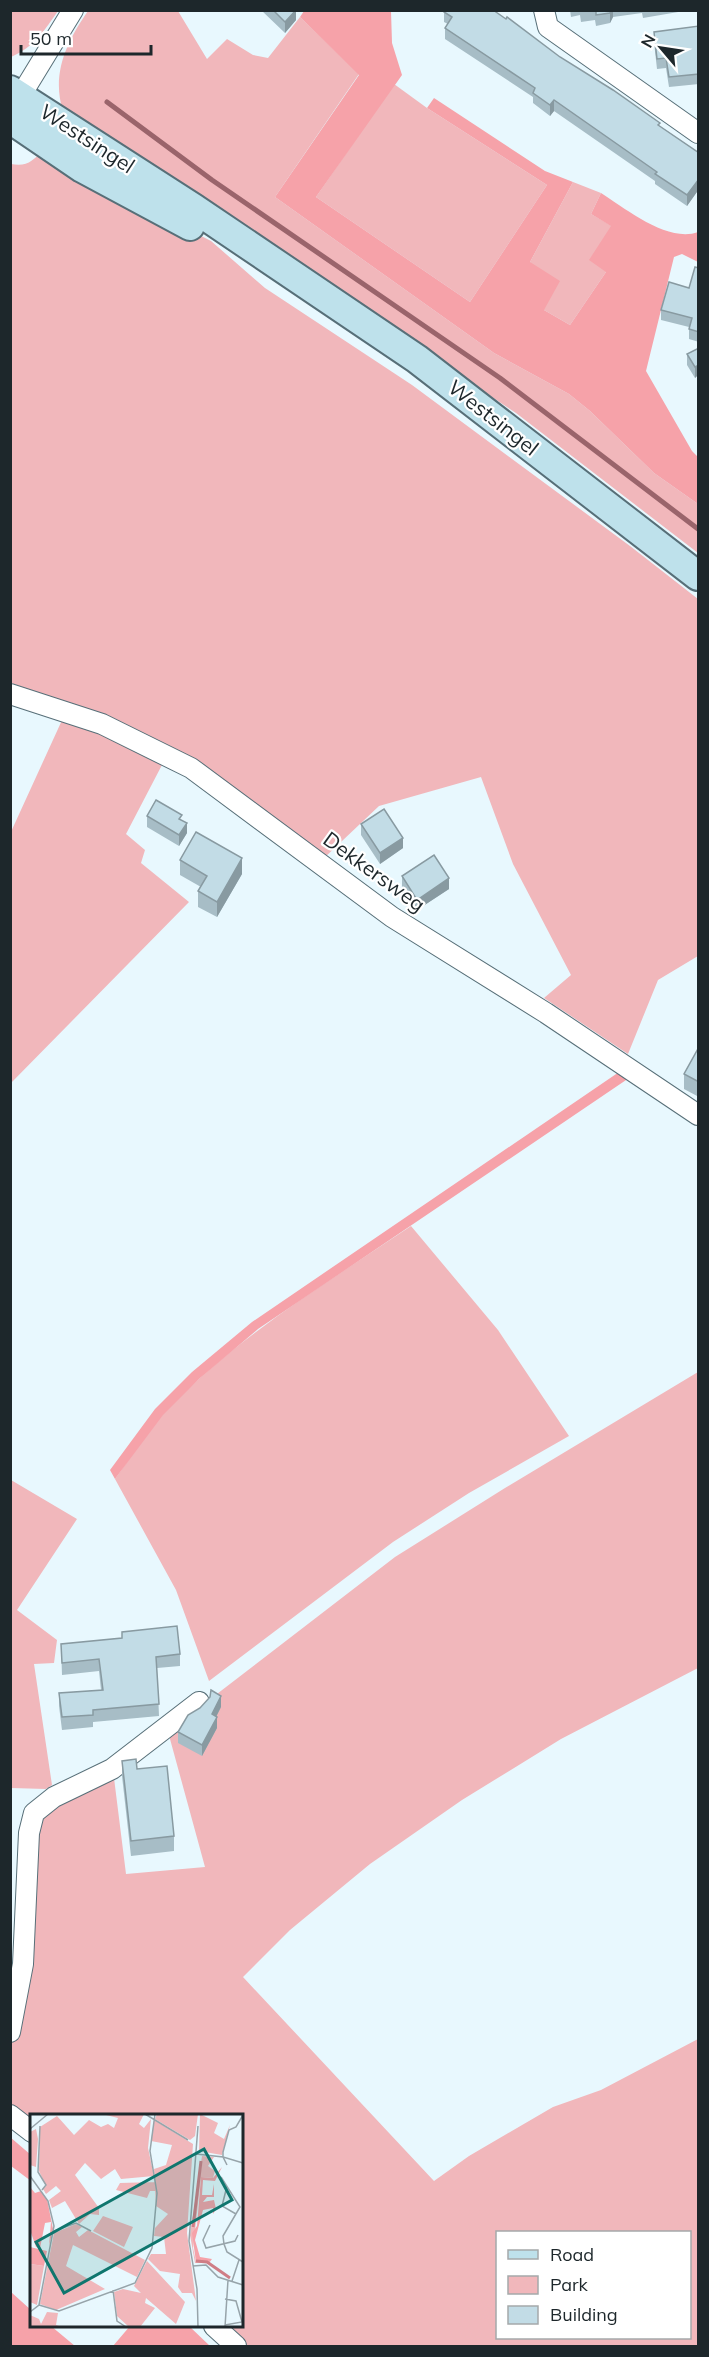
<svg xmlns="http://www.w3.org/2000/svg" width="709" height="2357" font-family="Mulish,sans-serif">
	<style>
		.green { fill: #f1b7bb; fill-rule: evenodd }
		.forest { fill: #f6a2a9 }
		.lines { fill: none; stroke-linecap: round; stroke-linejoin: round }
		.stream { stroke: #9a646b; stroke-width: 5 }
		.street-casing { stroke: #576f78; stroke-width: 22 }
		.secondary-casing { stroke: #576f78; stroke-width: 32 }
		.street { stroke: #fff; stroke-width: 20 }
		.secondary { stroke: #bee1eb; stroke-width: 28 }
		.wall { fill: #a7bdc6 }
		.shaded-wall { fill: #889aa1 }
		.building { fill: #c2dce6; stroke: #889aa1; stroke-width: 1.5 }
		.labels { text-anchor: middle; stroke-width: 4.5; stroke-linejoin: round; paint-order: stroke }
		.street-label { font-size: 21px; fill: #1d272b; stroke: #fff }
		.inset-river { fill: none; stroke: #cf7e86; stroke-width: 3 }
		.inset-road { fill: none; stroke: #97a4aa; stroke-width: 1.5 }
		.view { fill: #0f766e; fill-opacity: 0.15; stroke: #0f766e; stroke-width: 3 }
		.inset-edge { fill: none; stroke: #1d272b; stroke-width: 3 }
	</style>
	<rect width="100%" height="100%" fill="#e8f8fe"/>
	<path class="green" d="M11 10H58V11C44 31 34 47 11 57Z
		M88 11H178L207 59 227 39 253 55 268 58 300 17 359 74 275 197 494 353 569 394 590 411 654 473 698 504V553L516 413 63 111C51 74 67 41 88 11Z
		M394 84 427 108 547 185 470 302 316 197Z
		M44 149 93 181 211 241 265 288 412 385 630 546 698 599V956L658 980 628 1054 544 998 571 975 513 864 481 777 379 806 323 859 62 701 11 683V164C27 167 33 161 44 149Z
		M573 182 601 193 591 214 612 226 606 272 570 325 544 310 530 262Z
		M63 718 109 734 163 763 126 834 145 850 141 863 189 902 11 1083 10 834Z
		M411 1226 498 1330 569 1436 469 1493 393 1542 209 1681 176 1590 115 1479C131 1457 146 1433 164 1413 236 1337 325 1284 411 1226Z
		M698 1372V1668L561 1739 462 1800 370 1864 290 1930 243 1977 434 2181 469 2156 553 2107 601 2090 698 2039V2346H247L223 2326H242V2116H32L31 2123 11 2108 10 2044 26 1984 36 1917 35 1841 39 1817 113 1770 126 1874 205 1867 170 1739V1730L395 1557 505 1488ZM498 2232H690V2338H498Z
		M11 1480 77 1519 17 1610 57 1640 54 1663 34 1664 52 1785 46 1789 11 1788Z"/>
	<path class="forest" d="M304 11H391L392 43 402 75 316 197 470 302 547 185 427 108 434 98 545 171 573 182 530 262 560 281 544 310 570 325 606 272 589 260 611 226 591 214 601 193C626 209 668 243 698 232V262L682 254 674 257 646 371 692 451 698 457V504L654 473 590 411 569 394 494 353 275 197 359 75 300 17Z
		M622 1070 632 1076 258 1329 199 1379 163 1415 115 1479 110 1470 155 1409 192 1372 252 1322Z
		M10 2137 31 2155V2181L11 2166Z
		M11 2292 31 2310 32 2326H51L75 2346H11Z
		M130 2326H189L210 2346H113Z"/>
	<g class="lines">
		<path class="stream" d="M107 102 212 180 500 378 698 529"/>
		<g class="street-casing">
			<path id="street" d="M544 10 548 27 698 133
				M15 105 73 10
				M10 694 102 724 191 768 392 917 546 1013 698 1115
				M10 2032 23 1964 29 1833 34 1813 54 1797 112 1769 199 1702
				M10 2115 32 2132
				M214 2326 236 2346"/>
		</g>
		<g class="secondary-casing">
			<path id="secondary" d="M10 90 195 209 417 359 698 576
				M10 119 82 168 190 226"/>
		</g>
		<use href="#street" class="street"/>
		<use href="#secondary" class="secondary"/>
	</g>
	<path class="wall" d="M261 10H296V20L285 33Z
		M570 10H690L643 18 642 13 613 17 610 23 596 26 595 20 581 22 580 15 571 17Z
		M444 12 560 57 699 153V189L687 206 655 184V181L554 111 550 116 533 103V97L445 39V28L448 24 444 22Z
		M699 26V84L669 87 666 68 657 69 654 42V32Z
		M699 268V342L689 339V327L661 320V310L689 288Z
		M699 348V378L697 376 695 378 687 365V354Z
		M147 816 182 820 187 833 179 846 147 827Z
		M361 824 403 848 380 864 361 835Z
		M180 860 242 874 217 917 198 907V891L201 887 180 875Z
		M402 876 449 889 417 910 402 886Z
		M699 1047V1097L684 1089V1074Z
		M122 1632 180 1654V1666L157 1668 159 1716 93 1722V1727L62 1730 59 1706V1693L101 1690 99 1671 62 1675 61 1644 122 1638Z
		M221 1707 216 1717 217 1728 202 1756 178 1743V1732Z
		M122 1761 137 1769 174 1836V1851L131 1856 122 1776Z"/>
	<path class="shaded-wall" d="M296 10V20L285 33V22Z
		M611 10H613V17L610 23V13Z
		M554 100V111L550 116V105Z
		M699 179V189L687 206V195Z
		M697 366V376L695 378V367Z
		M187 823V833L179 846V835Z
		M403 838V848L380 864V853Z
		M242 858V874L217 917V902Z
		M449 878V889L417 910V900Z
		M221 1696V1707L212 1725V1714Z
		M217 1717V1728L202 1756V1745Z"/>
	<path class="building" d="M273 10H296L285 22Z
		M445 10H493L506 19 507 17 560 57 613 90 660 123 658 125 699 153V179L687 195 655 174 657 172 554 100 550 105 533 93 535 88 445 28 452 17 444 12Z
		M596 10H611L610 13 596 15Z
		M699 26V74L669 77 666 58 657 59 654 32Z
		M695 267 699 268V332L689 329 692 318 661 310 669 282 689 288Z
		M699 348V368L697 366 695 367 687 354Z
		M156 800 182 815 179 819 187 823 179 835 147 816Z
		M384 809 403 838 380 853 361 824Z
		M196 832 242 858 217 902 198 891 207 876 180 860Z
		M434 855 449 878 417 900 402 876Z
		M699 1047V1082L684 1074Z
		M177 1626 180 1654 156 1657 159 1704 93 1710V1715L62 1717 59 1693 103 1690 99 1659 62 1663 61 1644 122 1638V1632Z
		M211 1690 221 1696 212 1714 217 1717 202 1745 178 1732 188 1715 200 1708 210 1697Z
		M136 1759 137 1769 167 1766 174 1836 131 1841 122 1761Z"/>
	<g class="labels">
		<g class="street-label">
			<text transform="translate(87 139) rotate(33)" y="7">Westsingel</text>
			<text transform="translate(493 418) rotate(38)" y="7">Westsingel</text>
			<text transform="translate(374 872) rotate(36)" y="7">Dekkersweg</text>
		</g>
	</g>
	<g transform="translate(30 2114)">
		<rect width="213" height="213" fill="#e8f8fe"/>
		<path d="M72 0H114L109 10 114 14 121 5 118 34 124 62 91 65 85 55 71 65 55 49 45 61 69 94V101L60 100 49 110 35 87 22 94 19 86 31 77 26 72 16 80 13 75 16 72 9 57 10 13 27 2 44 21 59 6 71 13 78 10 84 14 88 4ZM127 0H168L165 22 160 26 125 5ZM170 0 188 9 184 19 194 25 200 11 192 41 169 37ZM124 6 163 30 157 119 166 187 162 179H152L148 173 150 160 130 157 118 145 121 140H136L134 123 124 122 125 114 138 100 126 92 124 55 136 51 142 31 121 27ZM6 15 8 25 6 53 0 51V18ZM172 42 184 43 178 52 185 57 183 64 171 63 163 134 166 148 179 149H165L160 121ZM125 68 126 77H120L117 84 86 76 90 69ZM73 102 103 113 94 133 63 117ZM46 110 52 113 46 118 49 123 58 116 115 146 107 163 43 131 36 152 75 175 26 196 10 190 24 119ZM117 147 155 188 146 210 116 184 115 189 125 194 110 213H99L87 202 84 178 93 175 111 179 104 172ZM0 150 14 152 7 191 0 188ZM17 198 28 199 26 211 32 213H0V201L9 205 11 210Z" fill="#f1b7bb"/>
		<path d="M192 53 185 67 173 66 172 81H182L184 70V83H177L173 88 184 86 186 95 183 100V94L173 96 165 126 170 143 182 145 179 149 166 148 162 119 167 112 171 63 183 64ZM0 73 5 79 11 77 17 85 23 115 19 132 21 108 15 109 10 134 6 133 0 116ZM0 133 17 137 14 152 0 150Z" fill="#f6a2a9"/>
		<path class="inset-river" d="M163 113 171 47M166 147 177 148 200 164"/>
		<path class="inset-road" d="M115 0 158 26M213 1 206 13 199 16 193 38V43L213 49M10 12 8 58 16 71 12 76M168 12 159 127 167 175 168 213M0 15 18 0M166 40 193 43 197 51M0 62 18 87 24 112 9 191 0 198M191 63 210 93 193 122 194 130 197 138 213 148M197 72 192 92 206 100M180 111 173 126 176 134 205 127 208 121M24 117 46 109 61 117M163 152 176 151 188 163 213 171M202 167 209 146M83 176 87 207 96 213M195 185 206 187 212 208 195 211M9 191 29 197 105 169 122 134 127 79 120 37 125 0M195 213 198 166"/>
		<path class="view" d="M174 35 202 86 34 179 6 128Z"/>
		<rect width="213" height="213" class="inset-edge"/>
	</g>
	<rect width="709" height="2357" fill="none" stroke="#1d272b" stroke-width="24"/>
	<rect x="496" y="2231" width="195" height="108" fill="#ffffff" stroke="#a5a9aa" stroke-width="1.5"/>
	<rect x="508" y="2250" width="30" height="9" fill="#bee1eb" stroke="#a5a9aa" stroke-width="1.5"/>
	<text x="550" y="2261" font-size="18" fill="#1d272b">Road</text>
	<rect x="508" y="2276" width="30" height="18" fill="#f1b7bb" stroke="#a5a9aa" stroke-width="1.5"/>
	<text x="550" y="2291" font-size="18" fill="#1d272b">Park</text>
	<rect x="508" y="2306" width="30" height="18" fill="#c2dce6" stroke="#a5a9aa" stroke-width="1.5"/>
	<text x="550" y="2321" font-size="18" fill="#1d272b">Building</text>
	<g transform="translate(661 48) rotate(299)" stroke="#ffffff" stroke-width="4.5" paint-order="stroke">
	<path d="M0-4.5L10 22L0 15L-10 22Z" fill="#1d272b"/>
	<text y="-9" font-size="16" font-weight="bold" text-anchor="middle" fill="#1d272b">N</text>
	</g>
	<path d="M21 45v9h130v-9" fill="none" stroke="#1d272b" stroke-width="3"/>
	<text x="30" y="45" font-size="18" fill="#1d272b" stroke="#ffffff" stroke-width="4.5" paint-order="stroke">50 m</text>
</svg>
